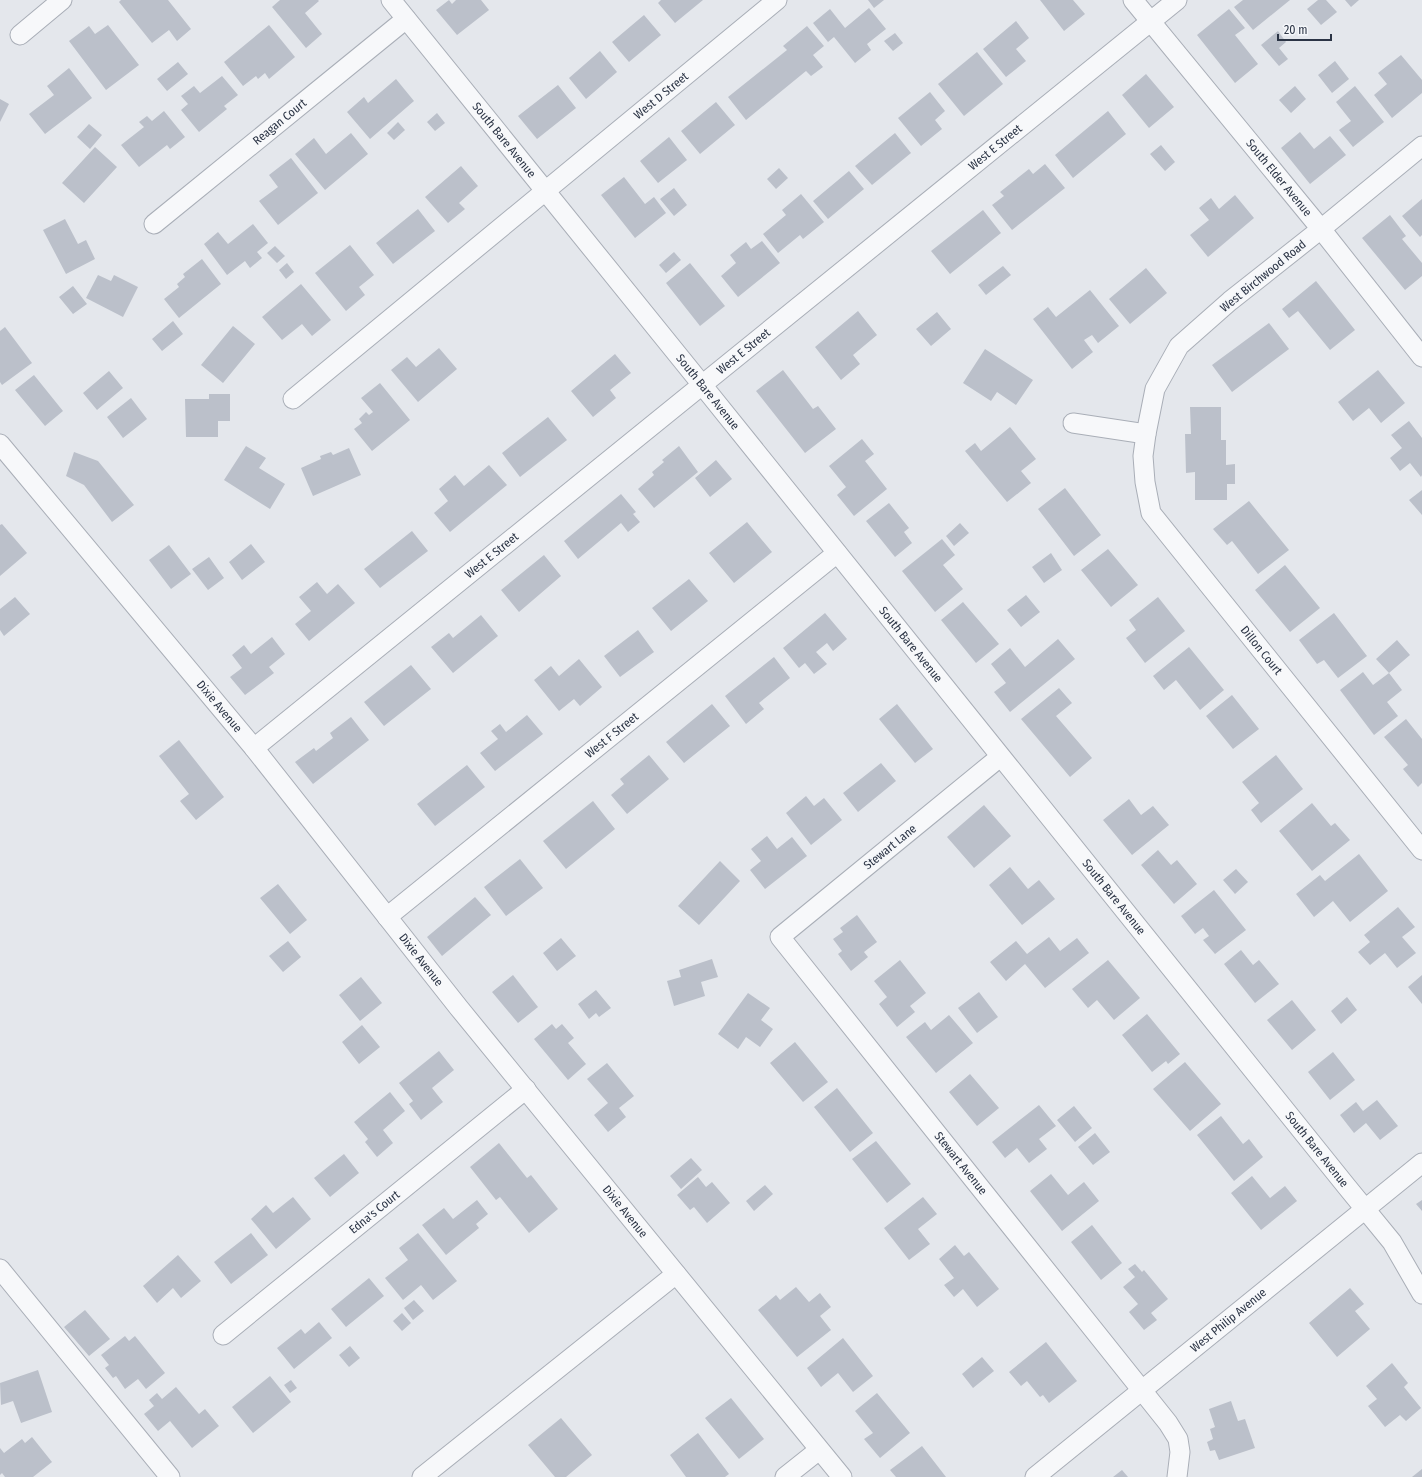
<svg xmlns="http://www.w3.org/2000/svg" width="1422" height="1477" font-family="'Fira Sans Condensed',sans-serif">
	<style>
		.building { fill: #bbc0ca }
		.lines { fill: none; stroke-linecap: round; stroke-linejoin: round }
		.minor-casing { stroke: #a9aeb7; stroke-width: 21 }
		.minor { stroke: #f7f8fa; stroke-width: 19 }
		.labels { text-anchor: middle; stroke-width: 3.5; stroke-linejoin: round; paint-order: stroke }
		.street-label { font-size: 12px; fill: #2b3445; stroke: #f4f6f9 }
	</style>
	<rect width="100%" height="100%" fill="#e4e7ec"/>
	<path class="building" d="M121 0H168L191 29 177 41 169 30 152 43 119 2Z
		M280 0H318L319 1 305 13 322 34 306 48 272 7Z
		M449 0 452 4 456 0H481L489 10 457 35 436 10Z
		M661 0H703L675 23 658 3Z
		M868 0H884L874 8Z
		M1040 0H1073L1085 14 1064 31Z
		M1243 0H1290L1253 30 1234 7Z
		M1318 0H1326L1337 12 1321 25 1307 9Z
		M1345 0H1359L1351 7Z
		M869 8 886 29 867 44 871 50 855 63 834 37 828 42 813 23 830 9 845 28Z
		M1229 9 1245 28 1235 35 1258 64 1235 83 1197 35Z
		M644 15 661 35 629 62 612 42Z
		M1016 21 1029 38 1016 49 1026 61 1006 77 983 49Z
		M108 25 139 65 106 90 69 41 89 26 95 34Z
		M269 25 295 57 269 79 265 73 258 79 256 76 243 86 224 62Z
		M807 26 824 46 813 55 823 67 811 76 806 71 746 120 728 97 787 50 783 46Z
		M1278 31 1286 42 1279 48 1288 59 1279 66 1261 45Z
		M895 33 903 43 893 51 884 41Z
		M600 51 617 72 586 99 569 78Z
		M977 52 1003 84 964 116 938 84Z
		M1401 55 1422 80V93L1392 118 1374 95 1387 84 1378 73Z
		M1335 61 1349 79 1332 93 1318 75Z
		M178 62 188 74 167 91 157 79Z
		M69 68 92 98 45 134 29 114 54 95 47 86Z
		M1146 74 1174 107 1149 128 1122 95Z
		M222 76 238 95 224 106 227 109 199 132 181 110 188 104 181 96 194 86 200 93Z
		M396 79 414 101 370 139 347 112 364 97 368 103Z
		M558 85 576 108 537 139 518 116Z
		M1295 86 1306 99 1291 113 1279 100Z
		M1355 86 1384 122 1353 147 1339 130 1351 121 1336 102Z
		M930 92 945 111 935 120 942 129 921 146 898 118Z
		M0 99 9 104 0 122Z
		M716 102 735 125 700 154 681 131Z
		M164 111 185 137 170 149 167 145 139 167 121 145 144 127 139 122 147 116 152 121Z
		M1108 111 1126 134 1073 178 1055 155Z
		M437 113 445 123 435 131 427 122Z
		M398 122 405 130 394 140 387 133Z
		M89 124 102 135 90 149 77 137Z
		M1300 132 1314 149 1330 136 1346 155 1310 184 1281 148Z
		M351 133 368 154 325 190 295 154 314 138 326 154Z
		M895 133 911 153 872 185 855 166Z
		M669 137 687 160 658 183 640 161Z
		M1161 145 1175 162 1165 171 1150 154Z
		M95 147 117 167 84 203 62 183Z
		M291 158 318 193 278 225 259 201 278 187 269 175Z
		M1045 164 1065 188 1012 230 992 205 1004 196 1000 192 1029 169 1033 174Z
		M461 166 478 186 459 203 465 209 448 223 425 197Z
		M779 168 788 178 776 189 767 179Z
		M849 171 864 189 828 219 813 201Z
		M624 177 645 204 654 197 666 213 635 238 601 195Z
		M674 188 687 205 674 216 660 199Z
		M801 194 824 222 803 239 800 235 778 253 763 234 786 215 782 210Z
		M1235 195 1254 218 1208 257 1190 235 1209 220 1199 208 1211 198 1219 209Z
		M1422 199V235L1420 237 1402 216Z
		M418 209 435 231 393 264 376 243Z
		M983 210 1001 233 950 274 931 251Z
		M1390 215 1406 236 1402 239 1422 263V276L1405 290 1362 238Z
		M65 219 78 244 86 240 95 259 66 274 43 230Z
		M253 224 268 243 257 252 262 258 250 268 245 261 227 275 204 244 218 232 228 244Z
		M762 241 780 263 738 297 721 276 736 263 730 255 746 242 751 249Z
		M350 245 374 275 359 287 365 295 346 311 315 273Z
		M275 246 285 256 277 263 267 253Z
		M674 252 681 260 666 273 659 265Z
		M202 259 221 284 179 318 164 299 179 287 177 284 185 277 183 274Z
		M287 263 294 272 286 279 279 270Z
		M690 263 725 306 700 326 666 283Z
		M1003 266 1011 275 986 295 978 285Z
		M1146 268 1167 293 1130 324 1109 299Z
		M98 275 111 281 114 275 138 287 123 317 86 298Z
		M1316 281 1355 330 1330 350 1298 311 1289 318 1282 309Z
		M301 284 331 320 312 336 302 324 282 340 262 317Z
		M73 286 87 304 73 314 59 297Z
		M1090 290 1119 326 1098 343 1092 335 1084 340 1093 352 1072 369 1033 319 1048 307 1056 317Z
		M858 311 877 335 853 355 860 364 841 380 815 347Z
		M937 312 951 329 931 346 916 329Z
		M173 321 183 334 162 351 152 339Z
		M1269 323 1289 349 1232 392 1212 365Z
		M233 326 255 344 223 383 201 365Z
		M5 327 32 363 2 385 0 382V331Z
		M439 348 457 369 418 402 391 370 407 357 416 367Z
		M985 349 1033 380 1016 405 997 392 991 401 963 383Z
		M615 354 631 373 610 390 616 398 593 417 571 391Z
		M783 370 813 409 818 406 836 429 805 453 756 391Z
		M1378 370 1405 403 1381 423 1369 408 1353 421 1338 402Z
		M109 371 123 388 97 410 83 393Z
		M34 375 63 411 45 426 15 390Z
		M380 383 410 420 372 451 354 429 362 423 359 419 366 412 369 415 373 412 361 398Z
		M209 394H230V421H218V437H186L185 399H209Z
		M131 398 147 419 123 438 107 417Z
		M1190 407H1221V440H1226V465L1235 464V484H1227V500H1195V472L1186 473 1185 434H1191Z
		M548 417 567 440 520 477 502 453Z
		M1409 421 1422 438V475L1421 477 1410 463 1400 471 1390 458 1402 448 1391 435Z
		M1010 427 1036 459 1021 471 1031 483 1007 502 965 451 975 443 981 451Z
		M862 439 874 454 865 461 887 489 854 516 837 495 846 487 829 466Z
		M246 446 266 458 259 468 285 484 270 509 224 480Z
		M679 446 698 472 654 508 638 489 654 475 652 472 664 462 662 460Z
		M349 448 361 475 313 496 301 468 321 459 320 456 331 452 333 455Z
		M74 452 98 461 134 505 112 522 84 485 66 476Z
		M716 460 732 479 710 497 695 478Z
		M489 465 507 485 450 532 434 513 448 501 439 489 455 475 464 486Z
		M1065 488 1101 535 1074 556 1038 509Z
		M1422 490V515L1409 500Z
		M621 494 636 512 633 514 640 522 628 532 621 523 578 559 564 541Z
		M1249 501 1289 550 1258 574 1232 541 1227 545 1213 529Z
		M889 503 909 528 904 532 912 543 895 557 866 521Z
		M747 522 772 552 734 583 709 553Z
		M960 523 969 533 954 546 946 536Z
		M2 524 27 553 0 576V525Z
		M412 531 428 551 380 588 364 569Z
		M942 539 955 555 943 565 963 589 935 612 902 571Z
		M251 544 265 562 242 580 229 562Z
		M169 545 191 574 171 589 149 560Z
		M1108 549 1138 585 1111 607 1081 570Z
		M1051 553 1062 570 1044 583 1032 567Z
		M544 555 561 576 519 612 501 590Z
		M209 557 224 578 208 590 192 569Z
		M1285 565 1320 608 1290 632 1255 590Z
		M689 579 708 601 671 631 652 608Z
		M317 582 327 594 338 584 355 603 309 641 295 624 311 611 299 597Z
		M1026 595 1040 612 1021 627 1007 610Z
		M15 597 30 614 4 636 0 630V609Z
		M1158 597 1185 631 1145 663 1126 638 1136 630 1129 620Z
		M963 602 999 644 976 663 941 620Z
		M825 613 847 639 833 651 827 643 816 652 827 664 814 674 805 663 799 668 783 648Z
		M1334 613 1367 656 1338 678 1324 660 1317 664 1299 640Z
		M481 615 498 636 453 673 431 647 449 633 453 638Z
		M638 630 654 652 620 677 604 656Z
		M272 637 285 654 269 667 274 673 245 695 230 677 242 668 232 655 244 645 251 654Z
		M1058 639 1075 659 1010 712 994 692 1006 683 991 664 1010 648 1025 667Z
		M1397 640 1410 655 1389 673 1402 690 1387 702 1398 716 1374 735 1340 690 1363 672 1373 685 1389 673 1376 659Z
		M1189 647 1224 690 1200 710 1176 680 1164 690 1153 676Z
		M774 657 790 678 759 703 764 709 746 724 725 696Z
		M579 659 602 687 580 706 574 699 559 711 534 680 551 666 559 676Z
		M411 665 431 689 384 726 364 702Z
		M1059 688 1072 703 1056 716 1092 758 1070 777 1021 719Z
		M1232 695 1259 729 1233 749 1206 716Z
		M712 704 730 726 684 763 666 742Z
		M897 704 933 749 915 763 879 719Z
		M527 715 543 734 495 771 480 753 498 739 491 731 500 724 506 732Z
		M351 717 369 740 313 784 295 762 314 748 316 751 333 738 330 733Z
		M1406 719 1422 739V783L1418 787 1403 769 1408 765 1384 737Z
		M179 740 224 797 196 820 180 801 189 794 159 756Z
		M649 755 669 779 627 814 611 795 624 784 620 779Z
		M1276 755 1303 789 1261 823 1251 810 1259 803 1242 782Z
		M881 763 896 781 858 812 843 793Z
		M467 765 485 787 435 826 417 804Z
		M806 796 814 806 824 798 842 820 811 845 786 813Z
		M1129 799 1141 815 1153 806 1169 825 1132 855 1103 820Z
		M593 801 615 829 566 869 543 841Z
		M1312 803 1331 826 1335 823 1350 840 1312 871 1279 831Z
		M984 805 1011 836 974 868 947 837Z
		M767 836 777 849 792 837 807 856 765 889 750 870 761 861 751 849Z
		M1158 850 1171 865 1177 860 1197 884 1174 904 1141 865Z
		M1359 854 1388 891 1350 922 1333 901 1314 917 1296 894 1320 875 1325 881Z
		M520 859 543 888 506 916 484 887Z
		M720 861 740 881 699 925 678 906Z
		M1010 867 1028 889 1039 880 1055 899 1022 925 989 885Z
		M1236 869 1248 882 1235 894 1223 880Z
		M278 884 307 920 290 934 260 898Z
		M1214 890 1246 930 1215 954 1203 940 1209 936 1203 928 1195 934 1181 916Z
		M475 897 491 915 442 956 427 937Z
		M1398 907 1415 927 1402 937 1416 953 1397 968 1385 953 1370 965 1358 952 1370 942 1364 935Z
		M857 915 877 942 864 952 868 957 851 971 838 954 842 951 833 939 843 932 840 928Z
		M1049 937 1060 951 1077 938 1089 953 1045 988 1025 964 1006 981 990 962 1016 941 1027 954Z
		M561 938 576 956 557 971 543 953Z
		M288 941 301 957 283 972 269 956Z
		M1241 950 1253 965 1259 960 1279 984 1255 1003 1224 964Z
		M712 959 718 977 701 982 705 996 674 1006 667 981 681 977 679 970Z
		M900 960 926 993 910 1006 915 1012 897 1027 879 1004 887 997 874 981Z
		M1108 960 1140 998 1114 1020 1097 1000 1088 1008 1072 989Z
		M513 975 538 1007 518 1023 492 992Z
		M1422 975V1004L1408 987Z
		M361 977 382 1003 360 1021 339 995Z
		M596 990 611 1008 599 1017 596 1013 589 1019 578 1004Z
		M979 992 998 1017 977 1033 958 1008Z
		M748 993 770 1008 761 1020 773 1029 760 1047 746 1037 738 1049 718 1034Z
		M1347 997 1357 1010 1341 1024 1331 1011Z
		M1292 1000 1316 1030 1292 1050 1267 1020Z
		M1147 1014 1180 1054 1168 1064 1166 1061 1152 1072 1122 1035Z
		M949 1015 973 1043 936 1073 906 1037 925 1022 931 1030Z
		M552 1024 556 1029 562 1024 574 1038 568 1043 586 1064 568 1080 534 1039Z
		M362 1025 380 1047 359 1064 342 1042Z
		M795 1042 828 1082 803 1102 770 1063Z
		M439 1051 454 1070 432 1088 443 1102 421 1120 409 1104 413 1101 399 1083Z
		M1333 1052 1355 1080 1330 1100 1308 1072Z
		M1185 1062 1221 1104 1190 1131 1153 1089Z
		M607 1063 634 1096 619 1108 626 1117 608 1132 594 1115 608 1103 587 1079Z
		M970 1074 999 1108 977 1126 949 1092Z
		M837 1088 873 1133 850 1152 814 1107Z
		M390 1092 405 1111 383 1130 393 1143 377 1157 365 1142 368 1139 354 1122Z
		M1377 1100 1398 1126 1380 1140 1366 1123 1354 1133 1340 1115 1356 1102 1363 1111Z
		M1039 1105 1056 1126 1039 1139 1047 1149 1029 1163 1017 1148 1005 1158 992 1142Z
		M1074 1106 1092 1128 1075 1142 1057 1120Z
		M1221 1116 1243 1144 1249 1139 1263 1157 1234 1181 1197 1135Z
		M1095 1133 1110 1152 1093 1165 1078 1147Z
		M876 1141 911 1184 887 1203 852 1159Z
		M499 1143 527 1178 531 1175 558 1209 529 1233 500 1197 496 1200 470 1167Z
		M344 1154 359 1173 330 1197 314 1178Z
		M691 1158 702 1170 681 1189 670 1176Z
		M1051 1174 1068 1195 1084 1182 1099 1201 1062 1231 1030 1191Z
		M1252 1176 1270 1198 1285 1186 1297 1201 1261 1230 1231 1193Z
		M698 1177 706 1187 712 1182 730 1203 707 1223 694 1207 690 1210 677 1195Z
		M765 1185 773 1194 754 1211 746 1201Z
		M293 1197 311 1219 276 1249 251 1219 266 1205 273 1213Z
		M923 1197 937 1214 918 1229 930 1244 909 1260 884 1228Z
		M477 1200 488 1214 476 1224 479 1228 446 1255 422 1225 444 1208 453 1219Z
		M1422 1200V1211L1416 1204Z
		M1092 1225 1122 1263 1101 1280 1071 1242Z
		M251 1233 268 1255 231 1284 214 1262Z
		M418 1233 457 1281 433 1300 421 1285 403 1300 385 1278 408 1260 399 1248Z
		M955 1245 964 1256 969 1252 999 1289 977 1307 963 1289 954 1297 944 1285 954 1278 939 1259Z
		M178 1255 201 1281 181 1298 173 1288 157 1303 143 1286Z
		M1135 1264 1142 1272 1144 1270 1168 1299 1151 1313 1157 1320 1144 1330 1129 1312 1138 1304 1123 1287 1135 1277 1128 1269Z
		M369 1278 384 1296 346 1327 331 1309Z
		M796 1287 809 1302 820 1293 831 1307 820 1316 831 1330 797 1357 758 1310 776 1295 780 1300Z
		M1350 1288 1364 1304 1355 1311 1370 1329 1337 1357 1309 1323Z
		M414 1300 424 1311 413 1320 404 1308Z
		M85 1310 110 1339 89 1356 64 1327Z
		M402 1313 411 1323 402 1331 393 1321Z
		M319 1322 332 1338 294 1369 277 1348 301 1329 305 1334Z
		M125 1336 129 1341 135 1336 165 1373 146 1389 138 1379 125 1389 116 1376 113 1378 105 1368 109 1365 101 1355Z
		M843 1338 873 1376 853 1392 838 1373 821 1387 807 1368Z
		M1046 1342 1077 1381 1049 1403 1043 1395 1040 1397 1027 1381 1021 1386 1009 1372Z
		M350 1346 360 1358 349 1367 339 1355Z
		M982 1357 994 1371 973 1388 962 1374Z
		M1392 1363 1408 1383 1404 1387 1421 1408 1406 1421 1400 1415 1385 1427 1368 1406 1377 1399 1366 1386Z
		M38 1370 52 1412 21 1423 13 1401 1 1405 0 1383Z
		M270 1376 291 1402 253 1433 232 1407Z
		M291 1380 297 1388 290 1393 284 1385Z
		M176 1387 199 1414 205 1409 219 1426 192 1448 170 1421 158 1431 144 1414 154 1406 149 1400 157 1393 162 1399Z
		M877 1393 910 1433 880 1458 864 1439 873 1433 855 1411Z
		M731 1398 764 1439 739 1459 705 1418Z
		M1231 1401 1238 1421 1245 1419 1255 1448 1219 1460 1215 1450 1210 1451 1207 1442 1213 1439 1210 1429 1215 1427 1209 1409Z
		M561 1418 592 1455 566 1477H555L528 1445Z
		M698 1433 729 1474 725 1477H686L670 1455Z
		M32 1437 52 1462 33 1477H5L2 1473 0 1475V1448L4 1453 22 1439 25 1443Z
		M922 1446 946 1477H896L890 1470Z
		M1422 1469V1477H1412Z
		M1122 1470 1128 1477H1113Z"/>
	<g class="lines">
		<g class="minor-casing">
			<g id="minor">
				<path id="s1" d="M391 0 703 386 1347 1187 1392 1242 1422 1294"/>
				<path id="s2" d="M1133 0 1321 229 1422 357"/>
				<path d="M20 35 62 0"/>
				<path id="s3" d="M1422 146 1321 229 1230 301 1179 346 1155 389 1146 434 1143 456 1145 482 1151 513 1422 850"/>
				<path id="s4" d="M154 224 406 19"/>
				<path id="s5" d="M293 399 777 0"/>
				<path d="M1073 423 1146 434"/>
				<path id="s6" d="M0 444 254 748 459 1008 842 1477"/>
				<path id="s7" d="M254 748 1177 0"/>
				<path id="s8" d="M1000 757 780 937 1168 1423 1178 1439 1180 1452 1177 1477"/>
				<path id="s9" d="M387 917 837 553"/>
				<path d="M0 1269 170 1477"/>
				<path id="s10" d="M223 1335 526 1089"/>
				<path d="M422 1477 676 1274"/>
				<path d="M785 1477 819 1450"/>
				<path id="s11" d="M1035 1477 1422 1163"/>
			</g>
		</g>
		<use href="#minor" class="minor"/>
	</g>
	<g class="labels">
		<g class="street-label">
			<text dy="4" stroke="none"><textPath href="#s5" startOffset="477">West D Street</textPath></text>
			<text dy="4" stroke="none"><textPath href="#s4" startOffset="162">Reagan Court</textPath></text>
			<text dy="4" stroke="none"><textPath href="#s1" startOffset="180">South Bare Avenue</textPath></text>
			<text dy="4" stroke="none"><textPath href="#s7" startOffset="954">West E Street</textPath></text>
			<text dy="4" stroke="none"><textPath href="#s2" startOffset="230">South Elder Avenue</textPath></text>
			<text transform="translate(1263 276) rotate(-39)" y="4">West Birchwood Road</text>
			<text dy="4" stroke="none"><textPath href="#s7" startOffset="630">West E Street</textPath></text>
			<text dy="4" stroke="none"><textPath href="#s1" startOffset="504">South Bare Avenue</textPath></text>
			<text dy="4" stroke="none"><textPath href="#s7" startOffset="306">West E Street</textPath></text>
			<text dy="4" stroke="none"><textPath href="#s1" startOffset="828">South Bare Avenue</textPath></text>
			<text dy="4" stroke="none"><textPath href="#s3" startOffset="666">Dillon Court</textPath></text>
			<text dy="4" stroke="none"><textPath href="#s6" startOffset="342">Dixie Avenue</textPath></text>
			<text dy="4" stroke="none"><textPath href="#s9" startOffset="289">West F Street</textPath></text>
			<text transform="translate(890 847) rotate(-39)" y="4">Stewart Lane</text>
			<text dy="4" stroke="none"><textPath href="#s1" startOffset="1152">South Bare Avenue</textPath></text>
			<text dy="4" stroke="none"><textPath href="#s6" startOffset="666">Dixie Avenue</textPath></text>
			<text dy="4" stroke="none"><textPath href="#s1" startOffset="1476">South Bare Avenue</textPath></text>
			<text dy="4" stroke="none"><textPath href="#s8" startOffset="574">Stewart Avenue</textPath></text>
			<text dy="4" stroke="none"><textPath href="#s10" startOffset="195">Edna's Court</textPath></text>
			<text dy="4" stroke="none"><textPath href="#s6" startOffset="990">Dixie Avenue</textPath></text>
			<text dy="4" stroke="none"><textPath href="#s11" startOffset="249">West Philip Avenue</textPath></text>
		</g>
	</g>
	<path d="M1278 34v6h53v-6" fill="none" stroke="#2b3445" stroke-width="2"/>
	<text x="1284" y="34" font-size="12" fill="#2b3445" stroke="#f4f6f9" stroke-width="3" paint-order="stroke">20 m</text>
</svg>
